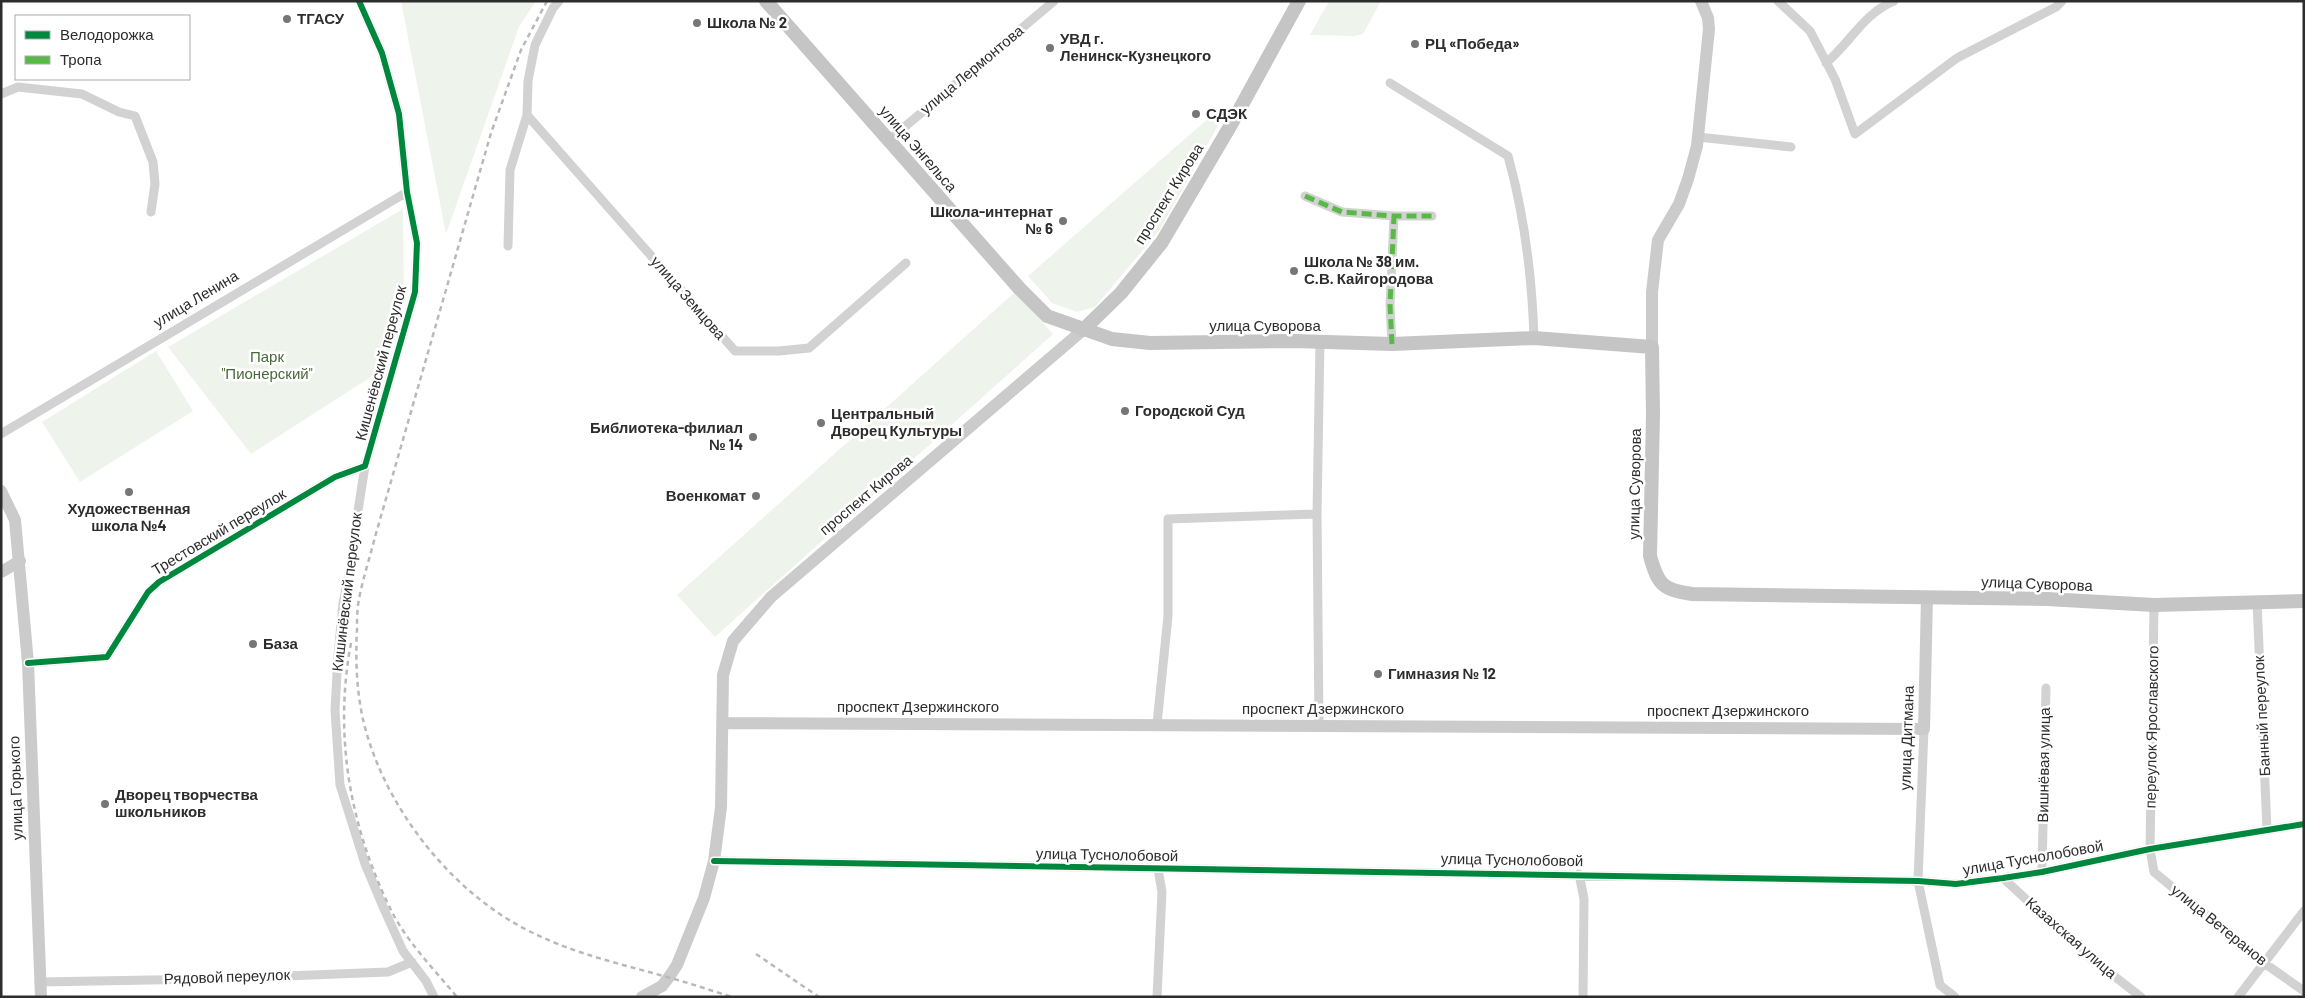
<svg xmlns="http://www.w3.org/2000/svg" width="2305" height="998" font-family="Barlow,sans-serif">
	<style>
		.green { fill: #eef4eb }
		.lines { fill: none; stroke-linecap: round; stroke-linejoin: round }
		.street { stroke: #d2d2d2; stroke-width: 9 }
		.secondary { stroke: #cbcbcb; stroke-width: 12 }
		.primary { stroke: #c5c5c5; stroke-width: 14 }
		.rail { stroke: #b9b9b9; stroke-width: 2.5; stroke-dasharray: 5 4; stroke-linecap: butt }
		.quiet { stroke: #58b947; stroke-width: 5; stroke-dasharray: 10 5; stroke-linecap: butt }
		.cycleway-casing { stroke: #fff; stroke-width: 9 }
		.cycleway { stroke: #00873e; stroke-width: 6 }
		.poi-dot { fill: #767676; stroke: #fff; stroke-width: 2 }
		.labels { text-anchor: middle; stroke-width: 5; stroke-linejoin: round; paint-order: stroke }
		.poi-label { font-size: 15px; font-weight: bold; fill: #2d2d2d; stroke: #fff; text-anchor: start }
		.street-label { font-size: 15px; fill: #2d2d2d; stroke: #fff }
		.park-label { font-size: 15px; fill: #486939; stroke: #fff }
	</style>
	<rect width="100%" height="100%" fill="#fff"/>
	<path class="green" d="M401 1H536L519 27 446 234Z
		M1329 1H1381L1363 34 1354 36 1310 35Z
		M1211 116 1220 122 1159 231 1095 307 1077 312 1052 303 1028 276Z
		M403 209 404 296 382 370 251 454 168 347Z
		M1015 292 1053 334 715 637 677 595Z
		M156 351 193 411 80 482 42 422Z"/>
	<g class="lines">
		<path class="street" d="M1778 1 1810 31 1835 79 1855 134 1957 58 2056 7 2062 1
			M1826 63C1850 43 1864 13 1894 1
			M1390 83 1508 156C1525 217 1532 276 1534 338
			M1 94 18 87 82 94 119 112 135 116 153 162 155 184 151 212
			M527 115 735 351H779L809 348 906 263
			M1698 137 1791 147
			M889 140 1054 1
			M1305 196 1342 212 1394 216H1432
			M508 246 510 170 527 115 528 81 535 45 553 8 559 1
			M1392 344 1390 305 1394 216
			M1 434 407 192
			M365 466 358 511 356 541 343 603 338 655 335 710 340 785 365 864 384 909 403 951 426 981 434 997
			M2257 602 2267 829
			M2154 605 2150 849 2154 872 2264 963 2304 991
			M28 663 107 657 148 592 159 582 335 477 365 466 415 292 417 243 407 192 399 114 382 53 359 1
			M1157 724 1168 616V519L1317 514
			M1319 726 1317 514 1320 341
			M1924 729 1918 881 1940 985 1955 997
			M714 861 1918 881 1956 884 2003 878 2042 872 2150 849 2304 824
			M2042 872 2046 688
			M1579 874 1584 899 1583 997
			M2003 878 2082 951 2141 997
			M39 982 207 979 388 972 412 962
			M1157 997 1162 892 1158 869
			M2238 997 2304 911"/>
		<path class="secondary" d="M1652 347V292L1658 240 1679 204 1688 179 1697 146 1709 29 1708 18 1701 1
			M1 491 15 520 28 663 41 997
			M1 572 20 561
			M723 723 1924 729 1927 597
			M642 997 662 986 669 977 677 965 704 898 714 861 721 807 723 675 733 641 771 597 1083 330"/>
		<path class="primary" d="M766 1 1019 288 1047 316 1112 339 1150 343 1295 341 1392 344 1534 338 1652 347 1653 414 1650 556C1658 585 1663 590 1692 594L2047 599 2154 605 2304 601
			M1083 330 1121 293 1162 242 1232 123 1299 1"/>
		<path class="rail" d="M547 1 521 50 491 133 375 537C370 557 363 578 359 599 357 609 357 619 357 629 355 666 357 705 369 741 394 819 457 896 531 932 575 954 621 964 667 977 689 983 710 990 732 997
			M351 643C334 733 349 823 389 906 405 940 433 968 457 997
			M756 954 819 997"/>
		<path class="quiet" d="M1305 196 1342 212 1394 216H1432
			M1392 344 1390 305 1394 216"/>
		<g class="cycleway-casing">
			<path id="cycleway" d="M28 663 107 657 148 592 159 582 335 477 365 466 415 292 417 243 407 192 399 114 382 53 359 1
				M714 861 1918 881 1956 884 2003 878 2042 872 2150 849 2304 824"/>
		</g>
		<use href="#cycleway" class="cycleway"/>
	</g>
	<g class="poi-dot">
		<circle cx="287" cy="19" r="5"/>
		<circle cx="697" cy="23" r="5"/>
		<circle cx="1415" cy="44" r="5"/>
		<circle cx="1050" cy="48" r="5"/>
		<circle cx="1196" cy="114" r="5"/>
		<circle cx="1063" cy="221" r="5"/>
		<circle cx="1294" cy="271" r="5"/>
		<circle cx="1125" cy="411" r="5"/>
		<circle cx="821" cy="423" r="5"/>
		<circle cx="753" cy="437" r="5"/>
		<circle cx="129" cy="492" r="5"/>
		<circle cx="756" cy="496" r="5"/>
		<circle cx="253" cy="644" r="5"/>
		<circle cx="1378" cy="674" r="5"/>
		<circle cx="105" cy="804" r="5"/>
	</g>
	<g class="labels">
		<g class="poi-label">
			<text x="297" y="24">ТГАСУ</text>
			<text x="707" y="28">Школа № 2</text>
			<text x="1060" y="44">УВД г.<tspan x="1060" dy="17">Ленинск-Кузнецкого</tspan></text>
			<text x="1425" y="49">РЦ «Победа»</text>
			<text x="1206" y="119">СДЭК</text>
			<text x="1053" y="217" text-anchor="end">Школа-интернат<tspan x="1053" dy="17">№ 6</tspan></text>
			<text x="1304" y="267">Школа № 38 им.<tspan x="1304" dy="17">С.В. Кайгородова</tspan></text>
			<text x="1135" y="416">Городской Суд</text>
			<text x="831" y="419">Центральный<tspan x="831" dy="17">Дворец Культуры</tspan></text>
			<text x="743" y="433" text-anchor="end">Библиотека-филиал<tspan x="743" dy="17">№ 14</tspan></text>
			<text x="746" y="501" text-anchor="end">Военкомат</text>
			<text x="129" y="514" text-anchor="middle">Художественная<tspan x="129" dy="17">школа №4</tspan></text>
			<text x="263" y="649">База</text>
			<text x="1388" y="679">Гимназия № 12</text>
			<text x="115" y="800">Дворец творчества<tspan x="115" dy="17">школьников</tspan></text>
		</g>
		<g class="street-label">
			<text transform="translate(972 70) rotate(-40)" y="5">улица Лермонтова</text>
			<text transform="translate(918 149) rotate(49)" y="5">улица Энгельса</text>
			<text transform="translate(1169 194) rotate(-58)" y="5">проспект Кирова</text>
			<text transform="translate(688 298) rotate(49)" y="5">улица Земцова</text>
			<text transform="translate(196 299) rotate(-31)" y="5">улица Ленина</text>
			<text x="1265" y="331">улица Суворова</text>
			<text transform="translate(381 363) rotate(-75)" y="5">Кишенёвский переулок</text>
			<text transform="translate(1635 484) rotate(-89)" y="5">улица Суворова</text>
			<text transform="translate(866 495) rotate(-40)" y="5">проспект Кирова</text>
			<text transform="translate(219 532) rotate(-31)" y="5">Трестовский переулок</text>
			<text transform="translate(2037 584) rotate(2)" y="5">улица Суворова</text>
			<text transform="translate(347 592) rotate(-83)" y="5">Кишинёвский переулок</text>
			<text x="918" y="712">проспект Дзержинского</text>
			<text x="1323" y="714">проспект Дзержинского</text>
			<text x="1728" y="716">проспект Дзержинского</text>
			<text transform="translate(2262 716) rotate(-93)" y="5">Банный переулок</text>
			<text transform="translate(2152 727) rotate(-89)" y="5">переулок Ярославского</text>
			<text transform="translate(1907 738) rotate(-88)" y="5">улица Дитмана</text>
			<text transform="translate(2044 765) rotate(-89)" y="5">Вишнёвая улица</text>
			<text transform="translate(16 788) rotate(-92)" y="5">улица Горького</text>
			<text transform="translate(1107 855) rotate(1)" y="5">улица Туснолобовой</text>
			<text transform="translate(2033 858) rotate(-10)" y="5">улица Туснолобовой</text>
			<text transform="translate(1512 860) rotate(1)" y="5">улица Туснолобовой</text>
			<text transform="translate(2219 925) rotate(39)" y="5">улица Ветеранов</text>
			<text transform="translate(2071 938) rotate(41)" y="5">Казахская улица</text>
			<text transform="translate(227 977) rotate(-2)" y="5">Рядовой переулок</text>
		</g>
		<g class="park-label">
			<text x="267" y="362">Парк<tspan x="267" dy="17">"Пионерский"</tspan></text>
		</g>
	</g>
	<rect width="2305" height="998" fill="none" stroke="#2d2d2d" stroke-width="5"/>
	<rect x="15" y="15" width="175" height="65" fill="#ffffff" stroke="#ababab"/>
	<rect x="25" y="31" width="25" height="8" fill="#00873e" stroke="#ababab"/>
	<text x="60" y="40" font-size="15" fill="#2d2d2d">Велодорожка</text>
	<rect x="25" y="56" width="25" height="8" fill="#58b947" stroke="#ababab"/>
	<text x="60" y="65" font-size="15" fill="#2d2d2d">Тропа</text>
</svg>
